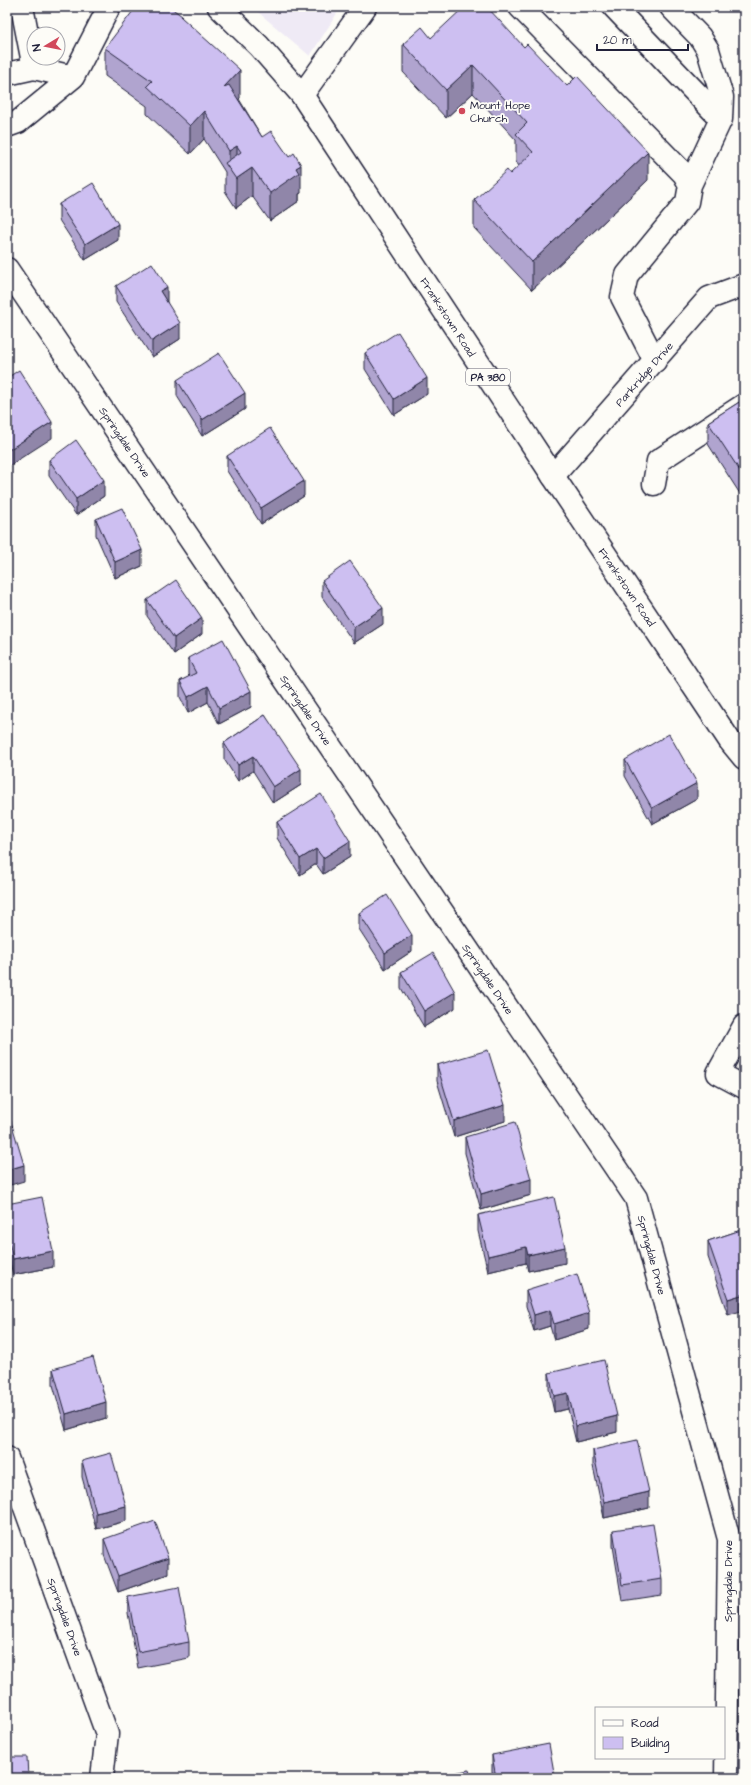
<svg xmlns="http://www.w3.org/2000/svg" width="751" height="1785" font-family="'Architects Daughter',sans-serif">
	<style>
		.built { fill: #efeaf5 }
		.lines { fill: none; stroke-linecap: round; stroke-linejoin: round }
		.minor-casing { stroke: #22223b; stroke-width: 25 }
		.major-casing { stroke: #22223b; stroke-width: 25 }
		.minor { stroke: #fdfcf7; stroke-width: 22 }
		.major { stroke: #fdfcf7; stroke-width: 22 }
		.wall { fill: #b0a4cf; stroke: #22223b }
		.shaded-wall { fill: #9086a9; stroke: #22223b }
		.building { fill: #cdbff1; stroke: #22223b }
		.poi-dot { fill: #d1495b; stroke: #fdfcf7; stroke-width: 1.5 }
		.labels { text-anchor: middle; stroke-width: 3.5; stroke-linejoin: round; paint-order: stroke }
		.shield { fill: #fdfcf7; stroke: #646373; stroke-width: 1 }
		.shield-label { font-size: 10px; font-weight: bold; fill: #22223b }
		.poi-label { font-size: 11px; fill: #22223b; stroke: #fdfcf7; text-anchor: start }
		.street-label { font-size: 11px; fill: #22223b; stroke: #fdfcf7 }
	</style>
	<rect width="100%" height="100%" fill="#fdfcf7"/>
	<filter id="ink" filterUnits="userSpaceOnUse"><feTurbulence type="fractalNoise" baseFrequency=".025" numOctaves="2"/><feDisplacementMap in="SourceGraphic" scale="8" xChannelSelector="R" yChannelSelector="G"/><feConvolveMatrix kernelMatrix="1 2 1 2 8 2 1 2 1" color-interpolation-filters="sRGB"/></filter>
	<g filter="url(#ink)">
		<path class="built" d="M252 7H341L310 56Z"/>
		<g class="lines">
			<g class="minor-casing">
				<path id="minor" d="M520 7 684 174 690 185 687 202 627 275 622 297 655 361
					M614 7 721 119
					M671 7 700 37 708 50 722 97 721 119 690 185
					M34 68 73 77 109 7
					M7 74 34 68 22 7
					M302 95 365 7
					M7 126 18 122 73 77
					M7 269 636 1198 729 1539 726 1778
					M553 476 709 298 744 285
					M654 484 658 461 744 405
					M744 1026 718 1073 744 1087
					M7 1458 107 1734 102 1778"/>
			</g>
			<g class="major-casing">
				<path id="major" d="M219 7 259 46 302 95 553 476 730 741 744 758"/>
			</g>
			<use href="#minor" class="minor"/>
			<use href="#major" class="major"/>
		</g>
		<path class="wall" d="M182 18 240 98 239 99 262 137 301 193 299 194V201L270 221 252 196 236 208 225 191V172L204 139 190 154 147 114V106L105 76V48Z
			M431 38 648 180 532 290 474 228V200L510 174 519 166 516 162V140L473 93 446 118 403 72V44Z
			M59 204 118 240 85 260 59 220Z
			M116 286 167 302 180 339 152 357 116 302Z
			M365 353 427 394 394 415 365 369Z
			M177 380 245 409 202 436 177 396Z
			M744 399V500L708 444V422Z
			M227 456 304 496 261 524 227 471Z
			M49 460 104 496 76 515 49 476Z
			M96 519 142 566 115 578 96 535Z
			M322 581 383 624 354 643 322 597Z
			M147 600 202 634 174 654 147 616Z
			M188 658 251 707 219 724 208 702 188 713 180 697V681L189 677 188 674Z
			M265 715 301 785 273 803 253 771 238 781 224 759V743Z
			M625 760 697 799 652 824 625 776Z
			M277 822 350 857 323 874 316 864 300 875 277 838Z
			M359 913 412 951 385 969 359 929Z
			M401 972 455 1008 424 1027 401 988Z
			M437 1065 505 1121 454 1137 437 1081Z
			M465 1137 531 1195 481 1210 465 1153Z
			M7 1204 53 1267 13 1275 7 1249Z
			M478 1215 565 1263 528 1271 526 1263 488 1272 478 1231Z
			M744 1229 728 1315 708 1257V1241Z
			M526 1290 589 1329 554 1340 550 1326 534 1331 526 1306Z
			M744 1324V1353L741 1341V1325Z
			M53 1369 106 1418 66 1430 53 1385Z
			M549 1373 617 1432 576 1442 568 1409 554 1412 549 1389Z
			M593 1450 649 1508 604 1518 593 1466Z
			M82 1461 126 1521 96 1529 82 1477Z
			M613 1530 662 1579V1595L622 1601 613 1546Z
			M104 1539 168 1574 118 1592 104 1555Z
			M128 1597 189 1642V1658L138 1668 128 1613Z
			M492 1755 555 1778H493L492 1771Z"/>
		<path class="shaded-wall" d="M473 65V93L446 118V90Z
			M240 70V98L224 115V87Z
			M204 111V139L190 154V126Z
			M237 146V174L229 169V151Z
			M648 152V180L532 290V262Z
			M301 165V193L299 194V201L270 221V193L296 168Z
			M252 168V196L236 208V179Z
			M118 224V240L85 260V244Z
			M167 287V303L160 291Z
			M180 323V339L152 357V341Z
			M427 378V394L394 415V399Z
			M245 393V409L202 436V420Z
			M52 422V438L7 467V451Z
			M104 480V496L76 515V499Z
			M304 481V496L261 524V508Z
			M142 550V566L115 578V562Z
			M383 608V624L354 643V627Z
			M202 618V634L174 654V638Z
			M208 686V702L188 713V697Z
			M251 691V707L219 724V708Z
			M253 756V771L238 781V765Z
			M301 769V785L273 803V787Z
			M697 783V799L652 824V808Z
			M350 841V857L323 874V858Z
			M316 849V864L300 875V859Z
			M412 935V951L385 969V953Z
			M455 992V1008L424 1027V1011Z
			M505 1105V1121L454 1137V1121Z
			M24 1165V1181L7 1186V1170Z
			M531 1179V1195L481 1210V1194Z
			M526 1247V1263L488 1272V1256Z
			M565 1247V1263L528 1271V1255Z
			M53 1251V1267L13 1275V1259Z
			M744 1294V1310L728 1315V1299Z
			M550 1310V1326L534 1331V1315Z
			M589 1313V1329L554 1340V1324Z
			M568 1393V1409L554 1412V1396Z
			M106 1402V1418L66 1430V1414Z
			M617 1416V1432L576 1442V1426Z
			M649 1492V1508L604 1518V1502Z
			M126 1506V1521L96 1529V1513Z
			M168 1558V1574L118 1592V1576Z
			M8 1678V1694H7V1679Z"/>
		<path class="building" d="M136 7H170L182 16 181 17 240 70 224 87 229 85 262 137 271 131 289 157 294 153 301 165 296 168 299 173 270 193 252 168 236 179 225 163 241 152 237 146 229 151 204 111 190 126 147 86 152 81 105 48Z
			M464 7H487L524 47 527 44 567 86 577 76 648 152 532 262 474 200 507 170 510 174 533 152 516 134 527 123 473 65 446 90 403 44 422 27 431 38Z
			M93 183 118 224 85 244 59 204Z
			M152 263 167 287 160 291 180 323 152 341 116 286Z
			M398 332 427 378 394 399 365 353Z
			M219 353 245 393 202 420 177 380Z
			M19 370 52 422 7 451V378Z
			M744 399V477L708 422Z
			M270 428 304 481 261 508 227 456Z
			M76 440 104 480 76 499 49 460Z
			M122 508 142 550 115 562 96 519Z
			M350 561 383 608 354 627 322 581Z
			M176 580 202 618 174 638 147 600Z
			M223 639 251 691 219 708 208 686 188 697 180 681 196 673 188 658Z
			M265 715 301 769 273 787 253 756 238 765 224 743Z
			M669 734 697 783 652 808 625 760Z
			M321 794 350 841 323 858 316 849 300 859 277 822Z
			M387 895 412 935 385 953 359 913Z
			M433 953 455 992 424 1011 401 972Z
			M488 1050 505 1105 454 1121 437 1065Z
			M7 1115H9L24 1165 7 1170Z
			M515 1122 531 1179 481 1194 465 1137Z
			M42 1197 53 1251 13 1259 7 1233V1204Z
			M554 1197 565 1247 528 1255 526 1247 488 1256 478 1215Z
			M744 1229V1294L728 1299 708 1241Z
			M577 1274 589 1313 554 1324 550 1310 534 1315 526 1290Z
			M744 1324V1337L741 1325Z
			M93 1357 106 1402 66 1414 53 1369Z
			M604 1360 617 1416 576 1426 568 1393 554 1396 549 1373Z
			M637 1440 649 1492 604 1502 593 1450Z
			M111 1453 126 1506 96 1513 82 1461Z
			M155 1521 168 1558 118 1576 104 1539Z
			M653 1524 662 1579 622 1585 613 1530Z
			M179 1587 189 1642 138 1652 128 1597Z
			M549 1744 555 1778H496L492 1755Z
			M7 1757H27L28 1778H7Z
			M469 1770 471 1778H429Z
			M357 1775 358 1778H339Z"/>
	</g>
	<circle class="poi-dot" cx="462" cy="111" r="4"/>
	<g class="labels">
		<rect class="shield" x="466" y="369" width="44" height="16" rx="3"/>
		<g class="shield-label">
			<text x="488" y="381">PA 380</text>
		</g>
		<g class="poi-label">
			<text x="470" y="109">Mount Hope<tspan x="470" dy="13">Church</tspan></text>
		</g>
		<g class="street-label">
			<text transform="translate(448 317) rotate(57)" y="4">Frankstown Road</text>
			<text transform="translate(644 374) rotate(-49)" y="4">Parkridge Drive</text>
			<text transform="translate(125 442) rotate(56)" y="4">Springdale Drive</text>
			<text transform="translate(627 587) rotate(56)" y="4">Frankstown Road</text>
			<text transform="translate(306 710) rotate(56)" y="4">Springdale Drive</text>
			<text transform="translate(488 979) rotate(56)" y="4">Springdale Drive</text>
			<text transform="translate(652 1255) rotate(75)" y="4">Springdale Drive</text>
			<text transform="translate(728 1581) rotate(-90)" y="4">Springdale Drive</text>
			<text transform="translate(65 1617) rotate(70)" y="4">Springdale Drive</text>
		</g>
	</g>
	<rect width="751" height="1785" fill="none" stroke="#fdfcf7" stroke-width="24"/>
	<rect x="12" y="12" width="727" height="1761" fill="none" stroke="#22223b" stroke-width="1.5" filter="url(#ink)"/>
	<rect x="595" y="1707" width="130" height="52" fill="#fdfcf7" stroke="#a5a5ac"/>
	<rect x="603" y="1720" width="20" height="6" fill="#fdfcf7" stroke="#a5a5ac"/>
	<text x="631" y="1727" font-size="12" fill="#22223b">Road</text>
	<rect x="603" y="1737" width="20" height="12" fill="#cdbff1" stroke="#a5a5ac"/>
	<text x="631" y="1747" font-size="12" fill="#22223b">Building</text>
	<g transform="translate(46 46) rotate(260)"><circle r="19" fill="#fdfcf7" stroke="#a5a5ac"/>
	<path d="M0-3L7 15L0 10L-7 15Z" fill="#d1495b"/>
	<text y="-6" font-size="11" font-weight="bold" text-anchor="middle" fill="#22223b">N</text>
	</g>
	<path d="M597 44v6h91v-6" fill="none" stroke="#22223b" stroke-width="2"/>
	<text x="603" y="44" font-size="12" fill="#22223b" stroke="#fdfcf7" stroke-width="3" paint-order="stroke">20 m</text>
</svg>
